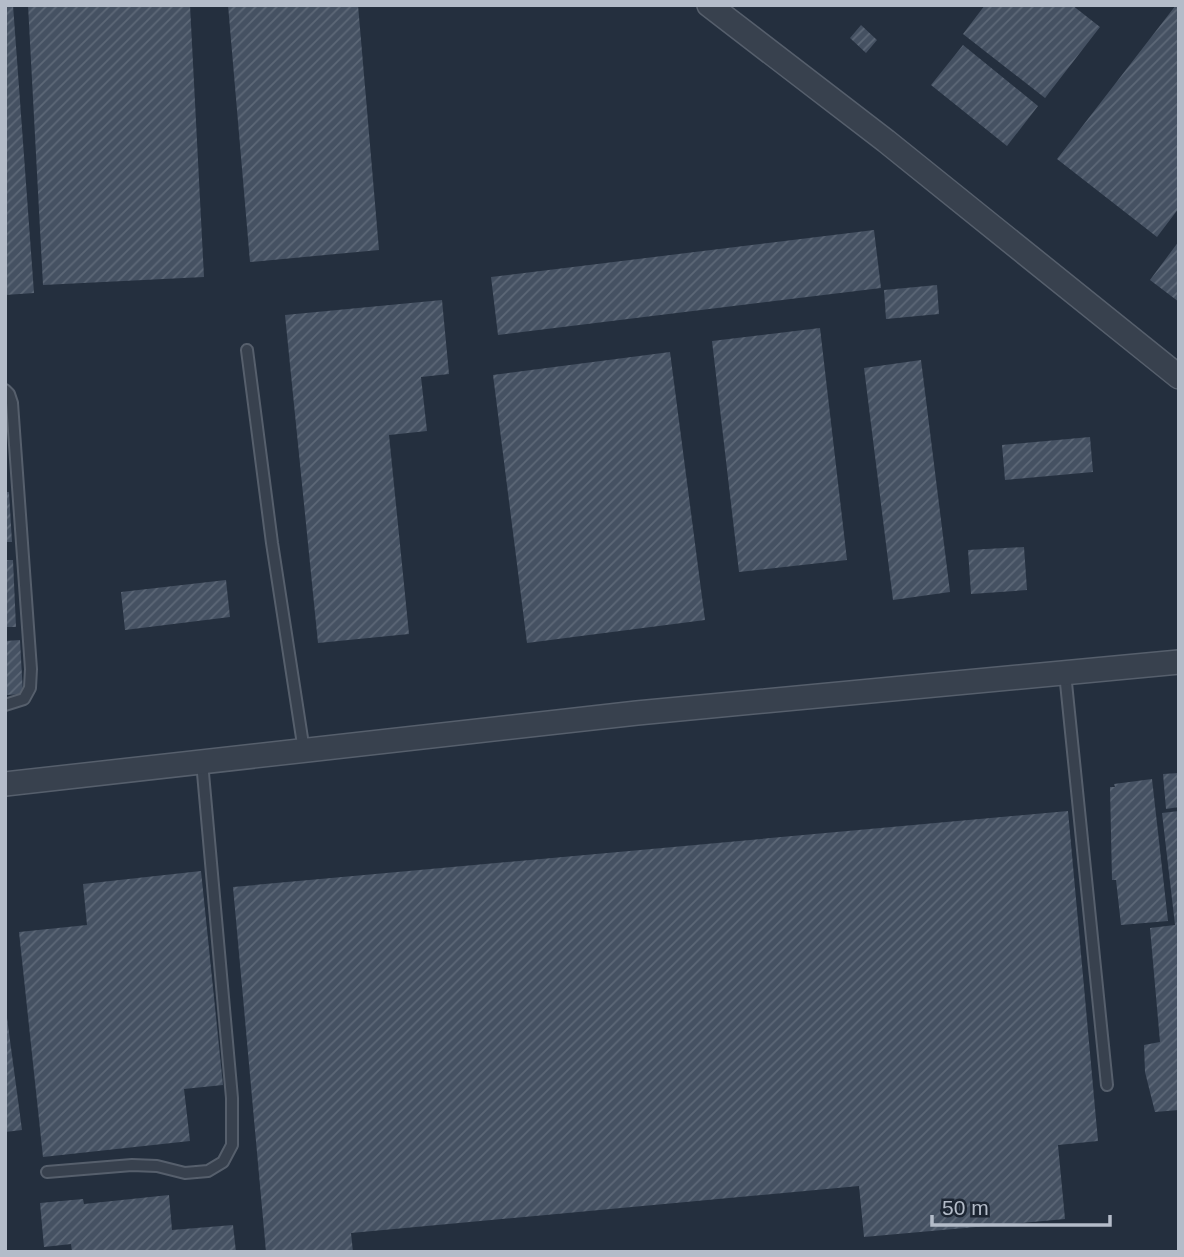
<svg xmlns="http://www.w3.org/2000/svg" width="1184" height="1257" font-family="Arial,sans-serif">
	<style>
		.building { fill: url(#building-hatch) }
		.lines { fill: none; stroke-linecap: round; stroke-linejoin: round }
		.lane-casing { stroke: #565f6c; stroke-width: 14 }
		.street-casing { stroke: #565f6c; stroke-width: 26 }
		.lane { stroke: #38414e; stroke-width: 10 }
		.street { stroke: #38414e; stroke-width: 23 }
	</style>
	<defs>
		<pattern id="building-hatch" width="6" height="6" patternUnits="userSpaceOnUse" patternTransform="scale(1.75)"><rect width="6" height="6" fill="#455162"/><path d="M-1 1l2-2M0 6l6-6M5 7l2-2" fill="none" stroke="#5d6877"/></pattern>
	</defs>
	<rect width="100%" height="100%" fill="#242f3e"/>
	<path class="building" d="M5 5H13L34 293 5 295Z
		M28 5H190L204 277 43 285Z
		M228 5H358L379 250 250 262Z
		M985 5H1072L1100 27 1045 98 963 34Z
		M1176 5H1179V208L1157 237 1057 159Z
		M861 25 877 40 866 53 850 38Z
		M963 45 1038 106 1007 146 931 85Z
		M874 230 881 288 498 335 491 277Z
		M1179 241V302L1150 280Z
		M937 285 939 314 886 319 884 290Z
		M442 300 449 374 421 377 427 431 389 435 409 634 318 643 285 315Z
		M820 328 847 560 739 572 712 341Z
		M670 352 705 620 527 643 493 375Z
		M921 360 950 592 893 600 864 368Z
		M1090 437 1093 472 1005 480 1002 445Z
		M5 492H9L12 542H5Z
		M1024 547 1027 590 971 594 968 550Z
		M5 560H13L16 627H5Z
		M226 580 230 617 125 630 121 592Z
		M20 640 23 694 5 695V641Z
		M1179 773V807L1166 809 1163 774Z
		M1152 779 1168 921 1121 925 1116 880H1112L1110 787H1115L1114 784Z
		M1068 811 1098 1141 1058 1145 1065 1219 864 1237 859 1186 351 1233 353 1252H266L233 887Z
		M1179 811V1110L1155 1112 1145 1072 1144 1045 1160 1042 1150 928 1175 925 1162 813Z
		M201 871 223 1085 184 1089 190 1141 43 1157 19 932 87 925 83 884Z
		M5 1003 22 1130 5 1132Z
		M169 1195 172 1230 233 1225 236 1252H72L71 1244 44 1247 40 1203 83 1199 84 1204Z"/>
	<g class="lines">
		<g class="lane-casing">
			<path id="lane" d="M247 350 272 543 304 751
				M5 390 9 394 12 403 31 669 30 688 24 699 5 705
				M1065 673 1107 1085
				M47 1172 132 1165 157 1166 185 1173 208 1171 223 1162 232 1145V1098L202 762"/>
		</g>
		<g class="street-casing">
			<path id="street" d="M709 5 886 141 1179 377
				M5 784 637 713 1179 662"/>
		</g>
		<use href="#lane" class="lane"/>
		<use href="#street" class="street"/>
	</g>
	<rect width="1184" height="1257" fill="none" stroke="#b4bcc9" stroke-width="14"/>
	<path d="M932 1215v10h178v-10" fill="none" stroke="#b4bcc9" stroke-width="3.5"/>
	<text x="942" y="1215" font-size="21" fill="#b4bcc9" stroke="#1d2633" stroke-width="5" paint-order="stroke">50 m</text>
</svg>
